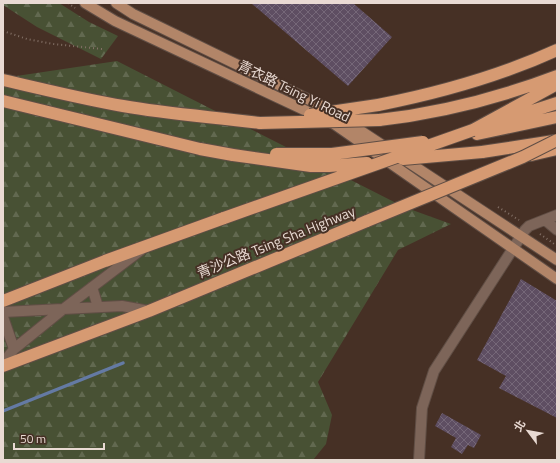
<svg xmlns="http://www.w3.org/2000/svg" width="560" height="463" font-family="'Titillium Web','Noto Sans TC',sans-serif">
	<style>
		.forest { fill: url(#forest-firs) }
		.lines { fill: none; stroke-linecap: round; stroke-linejoin: round }
		.stream { stroke: #647aa4; stroke-width: 3.5 }
		.building { fill: url(#building-cross-hatch) }
		.minor-casing { stroke: #604e45; stroke-width: 12 }
		.major-casing { stroke: #604e45; stroke-width: 12 }
		.highway-casing { stroke: #604e45; stroke-width: 14 }
		.path { stroke: #847167; stroke-width: 2; stroke-dasharray: 1 3; stroke-linecap: butt }
		.minor { stroke: #7d6559; stroke-width: 10 }
		.major { stroke: #b28568; stroke-width: 10 }
		.highway { stroke: #d69a72; stroke-width: 12 }
		.highway-bridge-casing { stroke: #604e45; stroke-width: 14; stroke-linecap: butt }
		.highway-bridge { stroke: #d69a72; stroke-width: 12 }
		.labels { text-anchor: middle; stroke-width: 4; stroke-linejoin: round; paint-order: stroke }
		.street-label { font-size: 14px; fill: #e9dad3; stroke: #463025 }
	</style>
	<defs>
		<pattern id="forest-firs" width="22" height="20" patternUnits="userSpaceOnUse"><rect width="22" height="20" fill="#485134"/><path d="M5 1l3.5 6h-7zM16 11l3.5 6h-7z" fill="#626950"/></pattern>
		<pattern id="building-cross-hatch" width="8" height="8" patternUnits="userSpaceOnUse"><rect width="8" height="8" fill="#5e4e62"/><path d="M0 0l8 8M0 8l8-8" fill="none" stroke="#756778"/></pattern>
	</defs>
	<rect width="100%" height="100%" fill="#463025"/>
	<path class="forest" d="M3 3H59L89 22 118 36 101 59 37 27 3 5Z
		M117 61 404 207 451 224 398 250 318 382 332 415 326 444 313 460H3V78Z"/>
	<g class="lines">
		<path class="stream" d="M3 411 123 363"/>
	</g>
	<path class="building" d="M251 3H353L392 37 348 86Z
		M521 279 557 301V418L499 388 506 376 477 360Z
		M442 413 481 435 474 448 468 445 462 454 451 447 456 438 435 426Z"/>
	<g class="lines">
		<g class="minor-casing">
			<path id="minor" d="M545 220 557 230
				M92 287 98 307
				M3 312 122 306 149 311
				M3 317 14 349
				M3 363 14 349 62 310 141 250
				M419 460 422 408 434 371 525 230 529 226 557 215"/>
		</g>
		<g class="major-casing">
			<path id="major" d="M85 3 115 21 334 124 557 279
				M116 3 133 14 326 108 557 260"/>
		</g>
		<g class="highway-casing">
			<path id="highway" d="M3 80C43 89 82 99 123 106 168 114 214 117 260 123
				M3 101 200 149 233 155
				M378 105C439 93 500 76 557 50
				M379 120C441 113 499 98 557 76
				M495 123 557 103
				M473 130 557 84
				M477 134 557 117
				M482 152 554 141
				M531 155 557 149
				M3 301 105 261 224 218
				M3 366 149 311 367 221"/>
		</g>
		<path class="path" d="M68 3 75 8
			M3 31 27 39 53 44 102 49
			M498 207 519 220
			M540 234 557 246"/>
		<use href="#minor" class="minor"/>
		<use href="#major" class="major"/>
		<use href="#highway" class="highway"/>
		<g class="highway-bridge-casing">
			<path id="highway-bridge" d="M310 115 378 105
				M260 123 379 120
				M276 154H332L423 142
				M233 155 311 166H329L367 163
				M403 159 482 152
				M224 218 473 130
				M367 221 523 157 557 140"/>
		</g>
		<use href="#highway-bridge" class="highway-bridge"/>
	</g>
	<g class="labels">
		<g class="street-label">
			<text transform="translate(294 91) rotate(26)" y="5">青衣路 Tsing Yi Road</text>
			<text transform="translate(276 242) rotate(-22)" y="5">青沙公路 Tsing Sha Highway</text>
		</g>
	</g>
	<rect width="560" height="463" fill="none" stroke="#e9dad3" stroke-width="8"/>
	<g transform="translate(528 431) rotate(302)" stroke="#463025" stroke-width="3" paint-order="stroke">
	<path d="M0-3L7 15L0 10L-7 15Z" fill="#e9dad3"/>
	<text y="-6" font-size="11" font-weight="bold" text-anchor="middle" fill="#e9dad3">北</text>
	</g>
	<path d="M14 443v6h90v-6" fill="none" stroke="#e9dad3" stroke-width="2"/>
	<text x="20" y="443" font-size="12" fill="#e9dad3" stroke="#463025" stroke-width="3" paint-order="stroke">50 m</text>
</svg>
